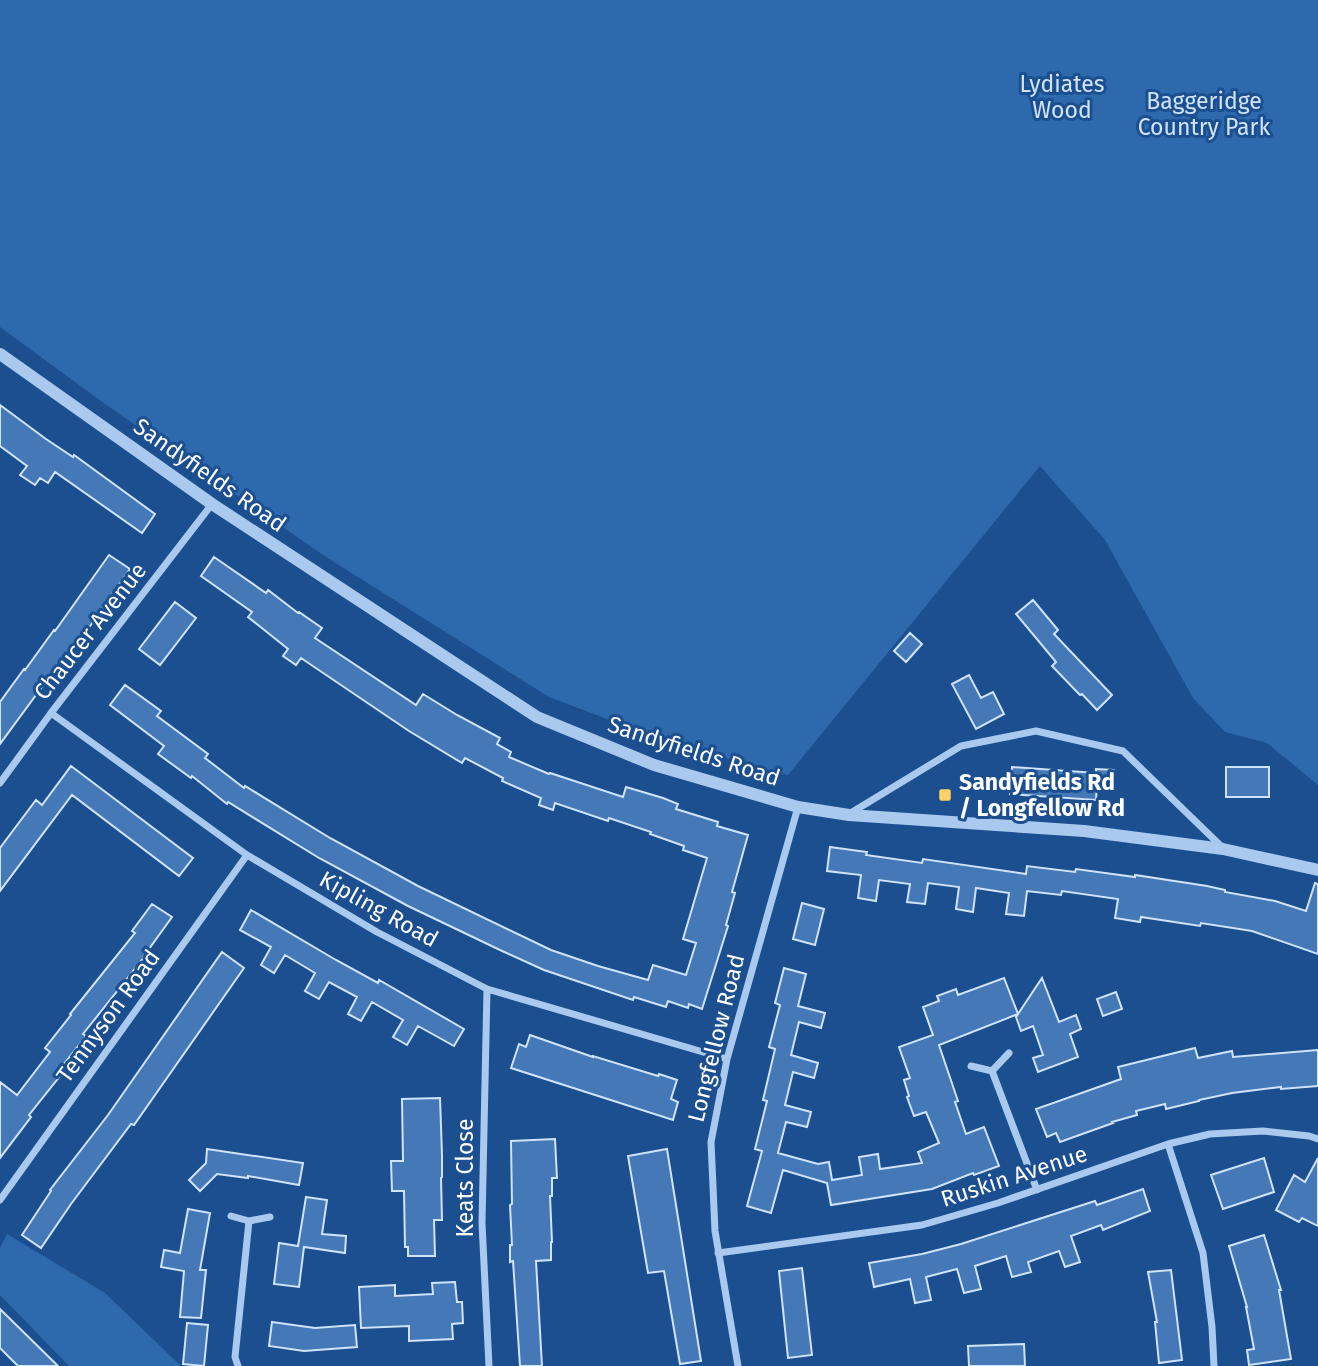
<svg xmlns="http://www.w3.org/2000/svg" width="1318" height="1366" font-family="'Fira Sans',sans-serif">
	<style>
		.green { fill: #2e69ad }
		.building { fill: #4478b7; stroke: #cfe3fa; stroke-width: 2 }
		.lines { fill: none; stroke-linecap: round; stroke-linejoin: round }
		.minor { stroke: #a9c9ee; stroke-width: 7 }
		.tertiary { stroke: #a9c9ee; stroke-width: 12 }
		.poi-dot { fill: #ffd166; stroke: #1b4f8f; stroke-width: 2.5 }
		.labels { text-anchor: middle; stroke-width: 6; stroke-linejoin: round; paint-order: stroke }
		.park-label { font-size: 23px; fill: #cfe3fa; stroke: #1b4f8f }
		.street-label { font-size: 23px; fill: #fff; stroke: #1b4f8f }
		.poi-label { font-size: 23px; font-weight: bold; fill: #fff; stroke: #1b4f8f; text-anchor: start }
	</style>
	<rect width="100%" height="100%" fill="#1b4f8f"/>
	<path class="green" d="M0 0H1318V785L1267 743 1225 732 1193 698 1105 540 1040 466 788 775 670 743 549 697 326 557 105 404 0 327Z
		M7 1234 105 1293 181 1366H69L0 1295V1248Z"/>
	<path class="building" d="M0 405 46 439 73 457 74 455 155 514 142 533 55 472 48 483 40 478 35 485 20 475 27 466 0 446Z
		M109 555 130 569 81 639 80 638 52 677 50 676 0 744V702L24 669 25 670 54 630 55 631Z
		M214 557 266 593 268 590 298 613 299 612 322 628 315 638 416 705 423 694 457 715 500 738 497 744 511 752 509 757 549 774 550 773 623 797 626 787 663 798 678 804 676 809 718 822 717 826 748 835 732 892 735 893 726 925 728 926 702 1009 689 1004 688 1008 668 1001 666 1007 634 997 633 1000 544 970 500 950 408 906 319 858 228 802 227 804 192 776 191 778 158 754 164 746 110 705 125 685 161 711 157 716 208 754 205 758 244 788 245 786 330 838 418 886 551 950 598 966 648 980 653 965 686 975 696 943 683 939 707 858 683 850 684 846 650 834 651 832 609 818 608 821 555 803 553 810 539 805 541 798 502 781 503 778 465 758 462 763 409 731 301 658 296 665 283 656 288 649 248 617 252 612 201 576Z
		M1033 600 1058 630 1054 634 1112 695 1097 710 1082 694 1080 695 1052 666 1056 662 1016 614Z
		M175 602 196 618 160 665 139 649Z
		M910 633 922 644 906 662 894 651Z
		M969 675 981 698 993 692 1004 714 976 729 952 684Z
		M71 766 193 858 179 876 72 795 0 891V848L36 800 42 805Z
		M1012 767 1096 773V769L1114 770 1112 786 1097 785 1096 800 1010 794Z
		M1226 767H1269V797H1226Z
		M830 847 867 852 866 855 922 863 923 859 1026 874 1027 866 1075 872 1076 869 1135 877V875L1207 886 1225 890V892L1275 901 1306 911 1315 883 1318 884V954L1252 931 1201 923 1200 926 1141 917 1140 922 1115 918 1118 899 1062 891 1061 895 1027 891 1024 916 1006 914 1009 893 976 888 973 912 956 909 959 887 928 883 925 904 907 902 910 884 879 880 876 901 858 898 861 875 827 871Z
		M802 903 824 909 815 945 793 939Z
		M152 904 172 917 144 956H145L83 1034 86 1036 57 1073 60 1076 29 1115 31 1117 0 1158V1082L17 1095 50 1052 45 1048 71 1015 70 1014 135 933 132 931Z
		M251 910 336 960 378 983 379 980 464 1029 454 1046 418 1026 407 1045 393 1037 403 1020 372 1002 361 1021 348 1014 357 997 329 982 319 999 305 991 315 973 285 955 274 973 261 965 271 947 240 930Z
		M222 952 244 968 134 1125 131 1124 71 1204 41 1248 22 1235 51 1191 50 1190 108 1115Z
		M784 968 806 974 798 1006 825 1013 821 1028 799 1022 791 1055 818 1063 814 1078 793 1072 785 1105 811 1112 807 1127 786 1122 778 1153 818 1164 829 1162 832 1180 862 1175 859 1157 878 1154 880 1169 922 1163 918 1152 939 1143 926 1112 914 1116 907 1097 909 1096 904 1080 910 1078 899 1047 933 1035 923 1007 939 1001 937 996 956 989 958 995 1004 978 1018 1014 939 1045 958 1101 955 1102 966 1134 984 1127 999 1166 974 1175 973 1173 932 1189 831 1205 827 1183 783 1170 771 1213 747 1206 762 1151 755 1149 767 1101 763 1100 775 1049 769 1047 780 1005 775 1003Z
		M1042 978 1059 1022 1076 1015 1081 1029 1070 1034 1078 1057 1038 1072 1033 1058 1043 1055 1033 1026 1021 1031 1016 1017Z
		M1116 992 1122 1009 1103 1016 1097 999Z
		M530 1035 593 1057V1056L658 1076 659 1074 677 1080 671 1099 678 1102 673 1120 511 1068 519 1044 526 1047Z
		M1195 1048 1198 1058 1232 1051 1233 1057 1318 1050V1086L1281 1089V1087L1232 1093 1199 1100V1101L1166 1109 1165 1104 1136 1111 1137 1115 1112 1122 1113 1123 1060 1142 1056 1133 1047 1137 1036 1109 1121 1079 1118 1067Z
		M440 1098 442 1155V1177L441 1178 442 1220H434L435 1256H408V1247H405L404 1191H392L391 1161H403L402 1099Z
		M555 1139 557 1178H552V1196H550L552 1242H551V1260L536 1261 542 1366H520L513 1261 510 1262V1245H512L510 1205 512 1204 511 1141Z
		M207 1149 303 1163 299 1185 248 1176V1178L217 1174 200 1191 189 1180 206 1163Z
		M667 1149 701 1361 680 1364 664 1271 648 1273 628 1156Z
		M1264 1158 1274 1192 1223 1209 1211 1175Z
		M1318 1158V1226L1302 1218 1299 1222 1276 1210 1294 1175 1305 1182Z
		M1143 1189 1150 1211 1103 1230 1101 1225 1071 1236 1080 1262 1065 1267 1059 1251 1028 1262 1031 1272 1012 1277 1006 1256 975 1266 981 1289 964 1293 957 1269 926 1277 931 1300 915 1303 910 1279 874 1287 869 1263 922 1254 961 1244 1095 1201 1097 1205Z
		M306 1197 327 1200 322 1234 346 1236 345 1253 304 1247 299 1287 274 1284 279 1243 298 1246Z
		M188 1209 210 1213 200 1270H206L201 1318 180 1317 184 1271 161 1267 164 1250 180 1253Z
		M1264 1235 1281 1290H1279L1291 1359 1249 1365 1247 1350 1254 1349 1246 1307H1247L1229 1246Z
		M802 1268 812 1355 788 1358 779 1271Z
		M1171 1270 1182 1360 1159 1363 1155 1322H1157L1148 1272Z
		M455 1282 457 1302H462L463 1323 452 1324 453 1339 409 1341V1326L361 1328 359 1287 395 1285V1296L433 1294 432 1283Z
		M0 1309 58 1366H18L0 1348Z
		M272 1322 315 1328 355 1325 357 1347 304 1351 269 1346Z
		M187 1323 208 1325 204 1366 183 1364Z
		M1024 1344 1025 1366H969L968 1346Z"/>
	<g class="lines">
		<path class="minor" d="M51 713 247 855 377 932 487 989 727 1059
			M0 783 51 713 212 504
			M849 814 961 746 1036 731 1123 751 1223 848
			M487 989 482 1223 489 1366
			M971 1066 992 1071 1009 1053
			M992 1071 1037 1190
			M1168 1144 1203 1253 1212 1327 1214 1366
			M0 1200 247 855
			M231 1216 249 1221 270 1217
			M718 1253 922 1225 998 1203 1168 1144 1210 1134 1263 1131 1309 1136 1318 1139
			M238 1366 235 1357 249 1221
			M738 1366 715 1231 711 1142 727 1059 798 807"/>
		<path class="tertiary" d="M0 354 212 504 537 717 654 765 798 807 849 815 1084 831 1223 849 1318 870"/>
	</g>
	<rect class="poi-dot" x="938" y="788" width="14" height="14" rx="3.5"/>
	<g class="labels">
		<g class="park-label">
			<text x="1062" y="92">Lydiates<tspan x="1062" dy="26">Wood</tspan></text>
			<text x="1204" y="109">Baggeridge<tspan x="1204" dy="26">Country Park</tspan></text>
		</g>
		<g class="street-label">
			<text transform="translate(210 475) rotate(35)" y="8">Sandyfields Road</text>
			<text transform="translate(90 631) rotate(-52)" y="8">Chaucer Avenue</text>
			<text transform="translate(694 751) rotate(18)" y="8">Sandyfields Road</text>
			<text transform="translate(379 909) rotate(29)" y="8">Kipling Road</text>
			<text transform="translate(108 1016) rotate(-54)" y="8">Tennyson Road</text>
			<text transform="translate(716 1038) rotate(-76)" y="8">Longfellow Road</text>
			<text transform="translate(1014 1176) rotate(-18)" y="8">Ruskin Avenue</text>
			<text transform="translate(465 1178) rotate(-90)" y="8">Keats Close</text>
		</g>
		<g class="poi-label">
			<text x="959" y="790">Sandyfields Rd<tspan x="959" dy="26">/ Longfellow Rd</tspan></text>
		</g>
	</g>
</svg>
